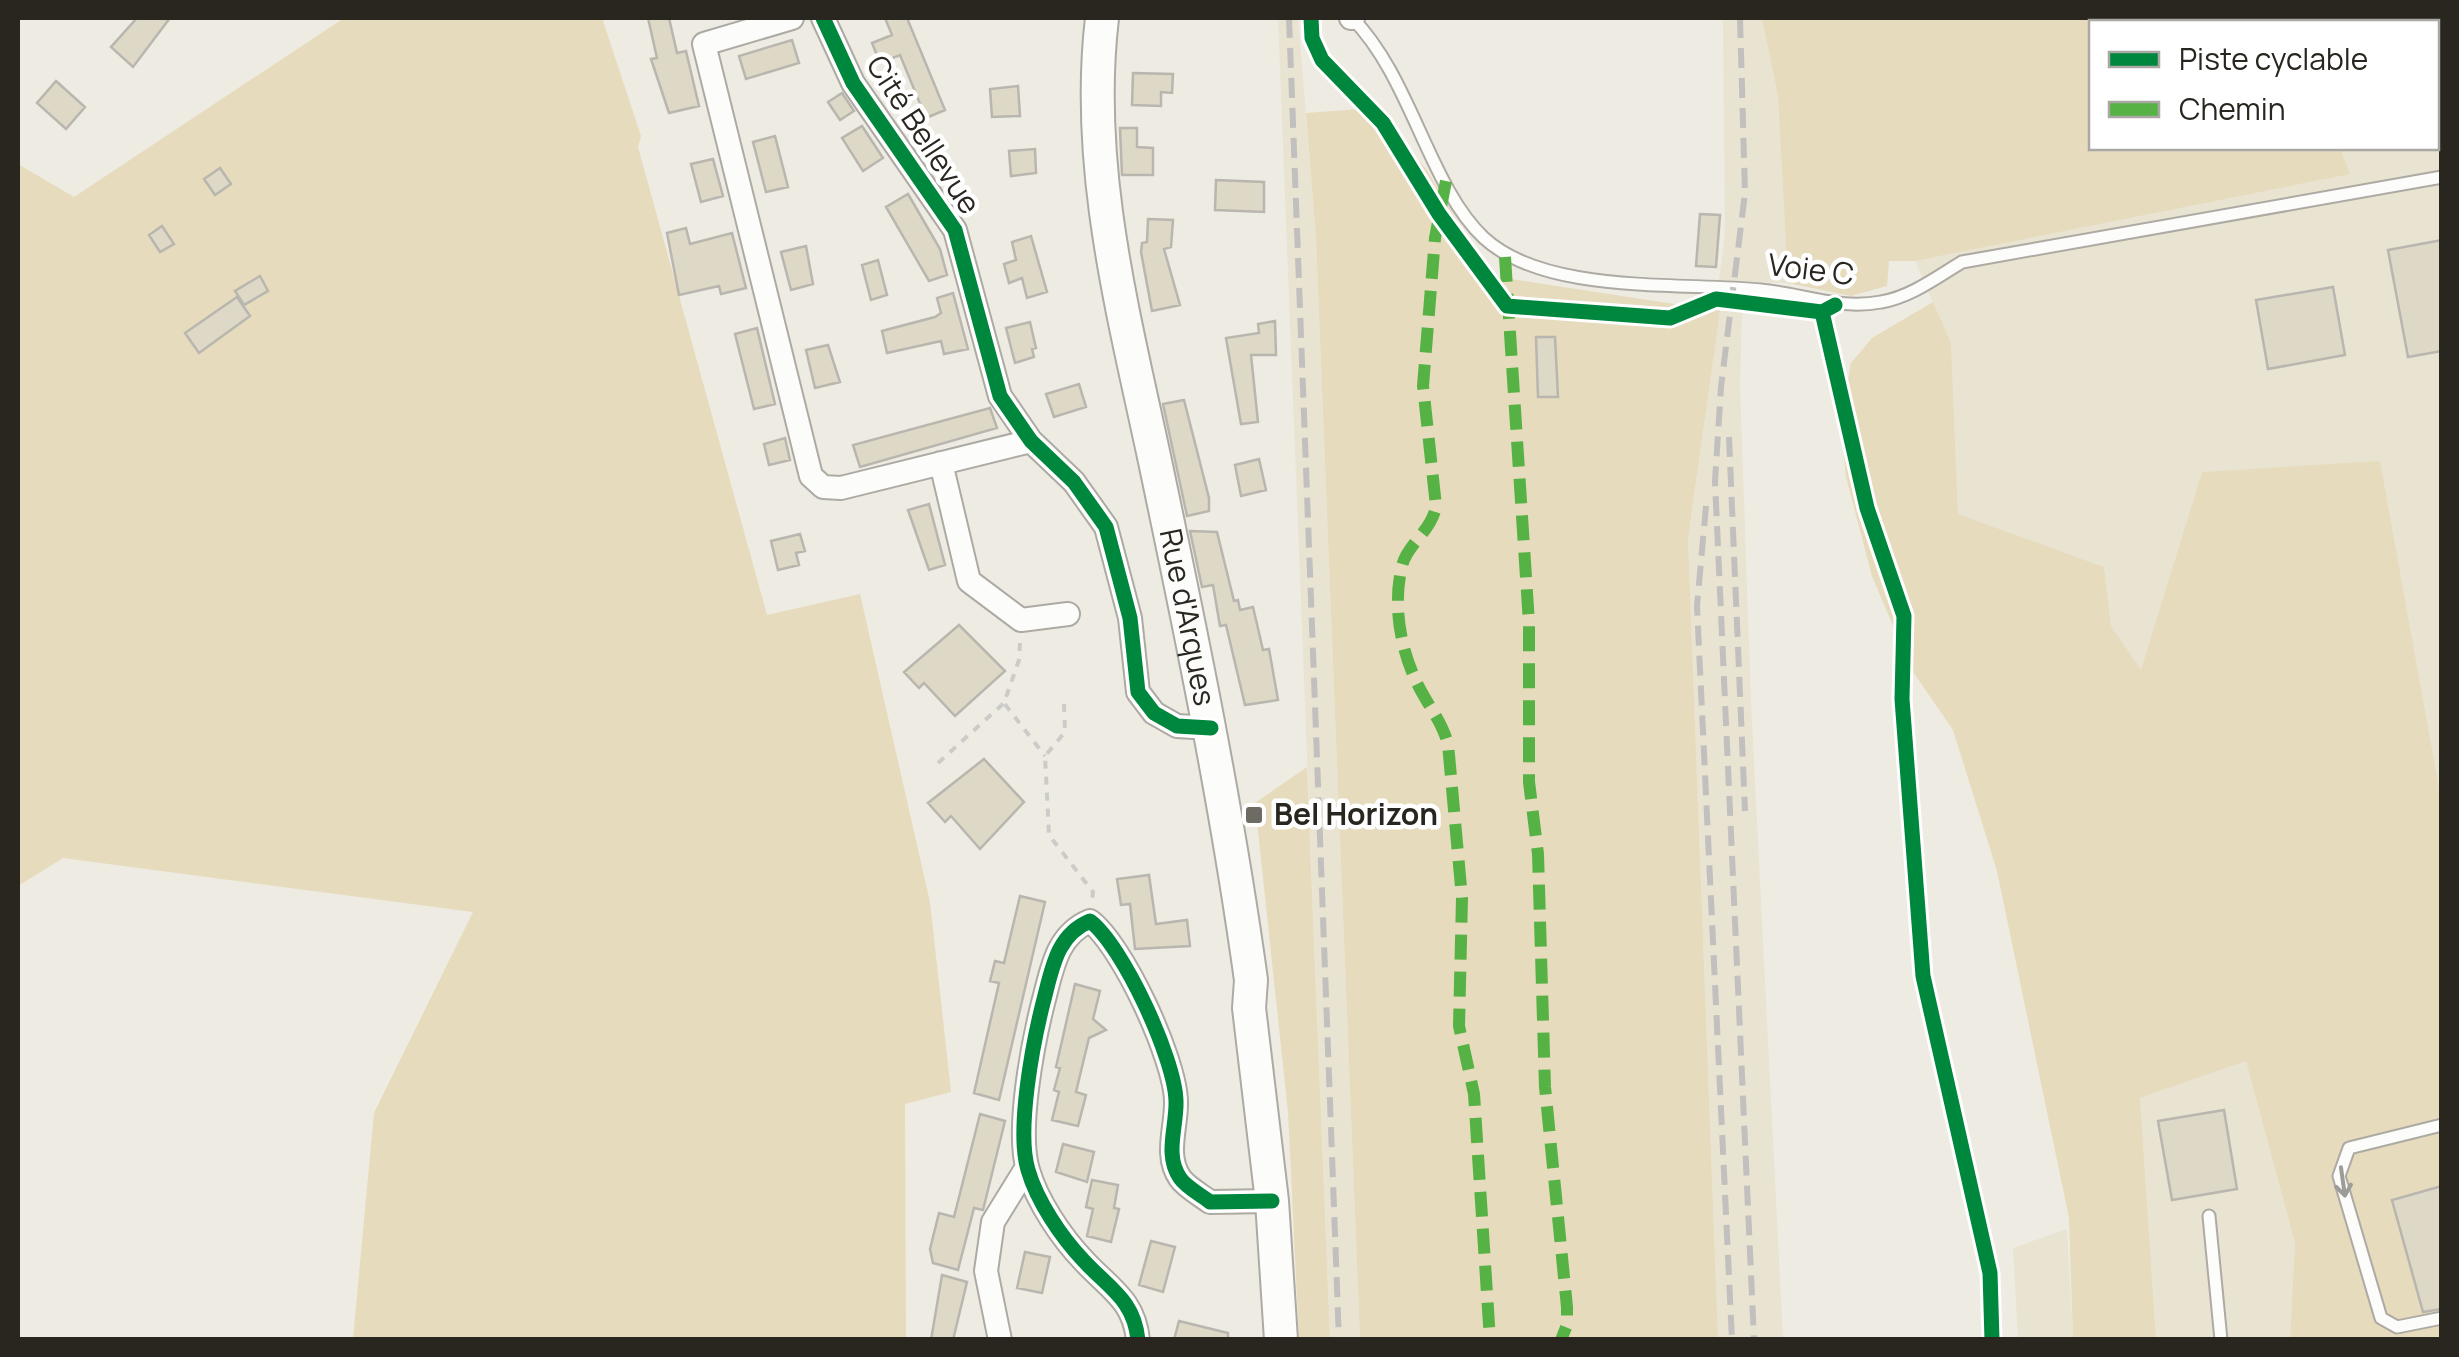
<svg xmlns="http://www.w3.org/2000/svg" width="2459" height="1357" font-family="Manrope,sans-serif">
	<style>
		.built { fill: #e9e3d1 }
		.green { fill: #e6dbbc }
		.building { fill: #ded8c6; stroke: #b9b6af; stroke-width: 2.5 }
		.lines { fill: none; stroke-linecap: round; stroke-linejoin: round }
		.lane-casing { stroke: #adaaa3; stroke-width: 15 }
		.street-casing { stroke: #adaaa3; stroke-width: 26 }
		.secondary-casing { stroke: #adaaa3; stroke-width: 36 }
		.path { stroke: #cccbc8; stroke-width: 4; stroke-dasharray: 8 8; stroke-linecap: butt }
		.lane { stroke: #fcfcfb; stroke-width: 11 }
		.street { stroke: #fcfcfb; stroke-width: 22 }
		.secondary { stroke: #fcfcfb; stroke-width: 32 }
		.rail { stroke: #c1c0be; stroke-width: 6; stroke-dasharray: 20 10; stroke-linecap: butt }
		.quiet { stroke: #56b245; stroke-width: 12; stroke-dasharray: 25 12; stroke-linecap: butt }
		.cycleway-casing { stroke: #fff; stroke-width: 21 }
		.cycleway { stroke: #00873e; stroke-width: 15 }
		.oneway { stroke: #9d9c98 }
		.poi-dot { fill: #6d6b63; stroke: #fff; stroke-width: 4 }
		.labels { text-anchor: middle; stroke-width: 9; stroke-linejoin: round; paint-order: stroke }
		.street-label { font-size: 30px; fill: #28261f; stroke: #fff }
		.poi-label { font-size: 30px; font-weight: bold; fill: #28261f; stroke: #fff; text-anchor: start }
	</style>
	<rect width="100%" height="100%" fill="#eeebe2"/>
	<path class="built" d="M1278 18H1298L1316 237 1360 1339H1330Z
		M1723 18H1762L1778 96 1788 283 1719 280 1725 233Z
		M2283 18H2441V799L2380 462 2202 472 2141 671 2111 626 2104 567 1958 514 1951 343 1915 261 2349 174 2340 148H2436V22H2282Z
		M1720 311H1742L1740 386 1751 703 1783 1339 1718 1340 1688 539Z
		M2246 1061 2295 1243 2290 1339H2156L2140 1098Z
		M2067 1229 2073 1339H2018L2013 1248Z"/>
	<path class="green" d="M344 18H602L641 136 638 147 767 615 860 594 930 902 951 1092 905 1104 906 1339H353L374 1113 473 912 63 858 18 886V164L74 197Z
		M1762 18H2283L2282 22H2092V148H2340L2350 174 1915 261H1889L1887 286 1851 296 1788 283 1778 96Z
		M1374 108 1426 169 1491 276 1720 311 1688 539 1718 1339H1360L1316 237 1306 113Z
		M1933 302 1951 343 1958 514 2104 567 2111 626 2141 670 2202 472 2380 461 2441 799V1339H2290L2295 1243 2246 1061 2140 1098 2156 1339H2073L2069 1218 1997 871 1953 730 1911 669 1872 576 1846 477 1841 422 1851 363 1872 338Z
		M1307 767 1330 1340 1299 1339 1288 1112 1255 803Z"/>
	<path class="building" d="M137 18H170L133 67 111 47Z
		M648 18H669L677 53 686 51 699 106 669 113 651 59 657 58Z
		M885 18H907L945 110 926 118 900 55 880 63 872 43 892 35Z
		M792 40 799 63 746 79 739 56Z
		M1133 73 1173 74 1172 93 1161 92V106L1132 105Z
		M56 81 85 107 66 129 37 103Z
		M1018 86 1020 116 992 117 990 89Z
		M842 93 854 111 840 120 828 102Z
		M862 126 883 158 863 171 842 138Z
		M1120 128H1137V147L1153 148V175H1122Z
		M775 136 788 187 766 192 753 142Z
		M1035 149 1036 173 1011 176 1009 151Z
		M713 159 723 196 701 202 691 164Z
		M220 168 231 184 215 195 204 179Z
		M1216 180 1264 182V212L1215 210Z
		M908 194 940 249 947 275 929 281 886 207Z
		M1700 214 1720 215 1716 267 1696 266Z
		M1148 219 1173 220 1171 247 1164 249 1180 305 1152 311 1141 252 1142 243 1147 242Z
		M162 226 174 244 160 252 149 235Z
		M686 228 690 244 732 233 746 288 721 294 719 286 679 295 667 233Z
		M1031 236 1047 292 1027 298 1022 278 1009 283 1004 264 1016 260 1012 242Z
		M2442 240V351L2408 357 2388 250Z
		M806 246 813 284 791 290 781 252Z
		M878 260 887 295 871 300 862 265Z
		M260 276 268 291 244 305 235 291Z
		M2333 287 2345 355 2268 369 2256 300Z
		M953 293 968 349 944 354 941 341 887 353 882 331 935 317 941 313 937 298Z
		M237 297 250 316 199 353 185 333Z
		M1275 321 1276 355H1251L1258 422 1241 424 1226 338 1259 333 1258 324Z
		M1030 322 1036 348 1032 349 1034 357 1015 363 1006 328Z
		M757 328 775 404 754 409 735 334Z
		M1536 337H1555L1558 397H1538Z
		M828 345 840 382 815 388 806 350Z
		M1079 384 1086 407 1054 417 1046 394Z
		M1184 400 1209 498V511L1187 516 1163 404Z
		M990 408 997 428 860 467 853 445Z
		M785 438 790 460 769 465 764 444Z
		M1259 459 1266 490 1241 496 1235 465Z
		M929 504 945 565 929 570 908 510Z
		M1190 531 1217 532 1234 601 1238 600 1240 610 1253 607 1263 650 1269 649 1278 700 1245 705 1226 625 1220 626 1213 585 1202 587Z
		M800 534 805 551 796 553 799 565 778 570 771 541Z
		M959 625 1005 671 955 716 924 683 919 688 904 672Z
		M984 759 1024 802 980 849 951 816 945 822 928 803Z
		M1149 875 1156 924 1187 920 1190 946 1135 949 1130 904 1121 905 1117 879Z
		M1020 896 1045 902 999 1100 974 1093 999 983 990 981 995 961 1004 963Z
		M1075 984 1100 991 1093 1019 1106 1030 1089 1038 1076 1092 1086 1095 1078 1126 1052 1120 1059 1092 1054 1090 1060 1068 1056 1067Z
		M2224 1110 2237 1189 2172 1200 2158 1121Z
		M980 1114 1005 1121 983 1210 974 1208 958 1270 933 1263 930 1249 939 1213 954 1217Z
		M1063 1144 1094 1152 1087 1182 1056 1172Z
		M1092 1180 1118 1185 1114 1208 1119 1209 1111 1242 1087 1236 1093 1209 1086 1207Z
		M2442 1186V1309L2423 1312 2392 1200Z
		M1151 1241 1175 1247 1163 1292 1139 1285Z
		M1025 1252 1050 1257 1042 1293 1017 1288Z
		M942 1275 967 1282 953 1340H931Z
		M1179 1321 1228 1333V1340H1174Z"/>
	<g class="lines">
		<g class="lane-casing">
			<path id="lane" d="M1352 18C1411 77 1429 187 1484 238 1546 295 1680 282 1761 290 1803 294 1839 310 1881 302 1911 297 1937 277 1962 262L2442 177
				M2442 1125 2349 1148 2339 1176 2381 1318 2397 1327 2442 1318
				M2209 1216 2221 1340"/>
		</g>
		<g class="street-casing">
			<path id="street" d="M792 18 704 44 811 476 823 487 841 488 1031 441
				M823 18 853 83 955 230 1000 396 1031 441 1074 482 1106 527 1130 618 1138 692 1154 713 1177 726 1211 728
				M1351 18H1353
				M941 463 969 581 1021 620 1068 614
				M1000 1340 986 1271 993 1222 1027 1167
				M1138 1340C1134 1300 1110 1289 1084 1261 1061 1237 1037 1201 1028 1170 1016 1130 1033 1043 1043 1003 1052 970 1056 935 1090 921 1123 946 1175 1059 1176 1101 1177 1126 1164 1155 1180 1178 1186 1187 1201 1195 1210 1202L1272 1201"/>
		</g>
		<g class="secondary-casing">
			<g id="secondary">
				<path id="s1" d="M1102 18C1084 170 1125 319 1156 466 1192 637 1227 807 1251 980L1249 1008 1272 1201 1281 1340"/>
			</g>
		</g>
		<path class="path" d="M1020 643 1019 660 1004 703 1045 756
			M1064 704 1065 732 1045 756 1049 835 1093 892 1092 902
			M938 763 1004 703"/>
		<use href="#lane" class="lane"/>
		<use href="#street" class="street"/>
		<use href="#secondary" class="secondary"/>
		<path class="rail" d="M1289 18 1339 1340
			M1740 18 1745 193 1721 387 1715 481 1754 1340
			M1729 437 1745 811
			M1706 506 1697 606 1732 1340"/>
		<path class="quiet" d="M1446 181 1435 238 1423 386 1436 506C1432 531 1407 544 1402 566 1392 607 1401 653 1420 689 1430 708 1442 722 1448 744L1462 898 1459 1026 1474 1094 1490 1340
			M1505 257 1529 623V782L1538 854 1545 1087 1567 1307V1325L1561 1340"/>
		<g class="cycleway-casing">
			<path id="cycleway" d="M823 18 853 83 955 230 1000 396 1031 441 1074 482 1106 527 1130 618 1138 692 1154 713 1177 726 1211 728
				M1311 18 1312 38 1322 60 1383 123 1439 214 1507 306 1670 318 1716 299 1822 312 1835 305
				M1822 312 1867 508 1904 616 1902 699 1923 976 1990 1273 1992 1340
				M1138 1340C1134 1300 1110 1289 1084 1261 1061 1237 1037 1201 1028 1170 1016 1130 1033 1043 1043 1003 1052 970 1056 935 1090 921 1123 946 1175 1059 1176 1101 1177 1126 1164 1155 1180 1178 1186 1187 1201 1195 1210 1202L1272 1201"/>
		</g>
		<use href="#cycleway" class="cycleway"/>
	</g>
	<defs><path id="oneway-shaft" d="M-6 0H5M1.5-3L5.5 0L1.5 3" fill="none" stroke-width="1.6" stroke-linecap="round" stroke-linejoin="round" transform="scale(2.5)"/></defs>
	<use class="oneway" href="#oneway-shaft" transform="translate(2343 1182) rotate(82)"/>
	<rect class="poi-dot" x="1244" y="805" width="20" height="20" rx="5"/>
	<g class="labels">
		<g class="street-label">
			<text transform="translate(923 135) rotate(57)" y="10">Cité Bellevue</text>
			<text transform="translate(1811 270) rotate(7)" y="10">Voie C</text>
			<text dy="10" stroke="none"><textPath href="#s1" startOffset="608">Rue d'Arques</textPath></text>
		</g>
		<g class="poi-label">
			<text x="1274" y="825">Bel Horizon</text>
		</g>
	</g>
	<rect width="2459" height="1357" fill="none" stroke="#28261f" stroke-width="40"/>
	<rect x="2089" y="20" width="350" height="130" fill="#ffffff" stroke="#a9a8a5" stroke-width="2.5"/>
	<rect x="2109" y="52" width="50" height="15" fill="#00873e" stroke="#a9a8a5" stroke-width="2.5"/>
	<text x="2179" y="70" font-size="30" fill="#28261f">Piste cyclable</text>
	<rect x="2109" y="102" width="50" height="15" fill="#56b245" stroke="#a9a8a5" stroke-width="2.5"/>
	<text x="2179" y="120" font-size="30" fill="#28261f">Chemin</text>
</svg>
